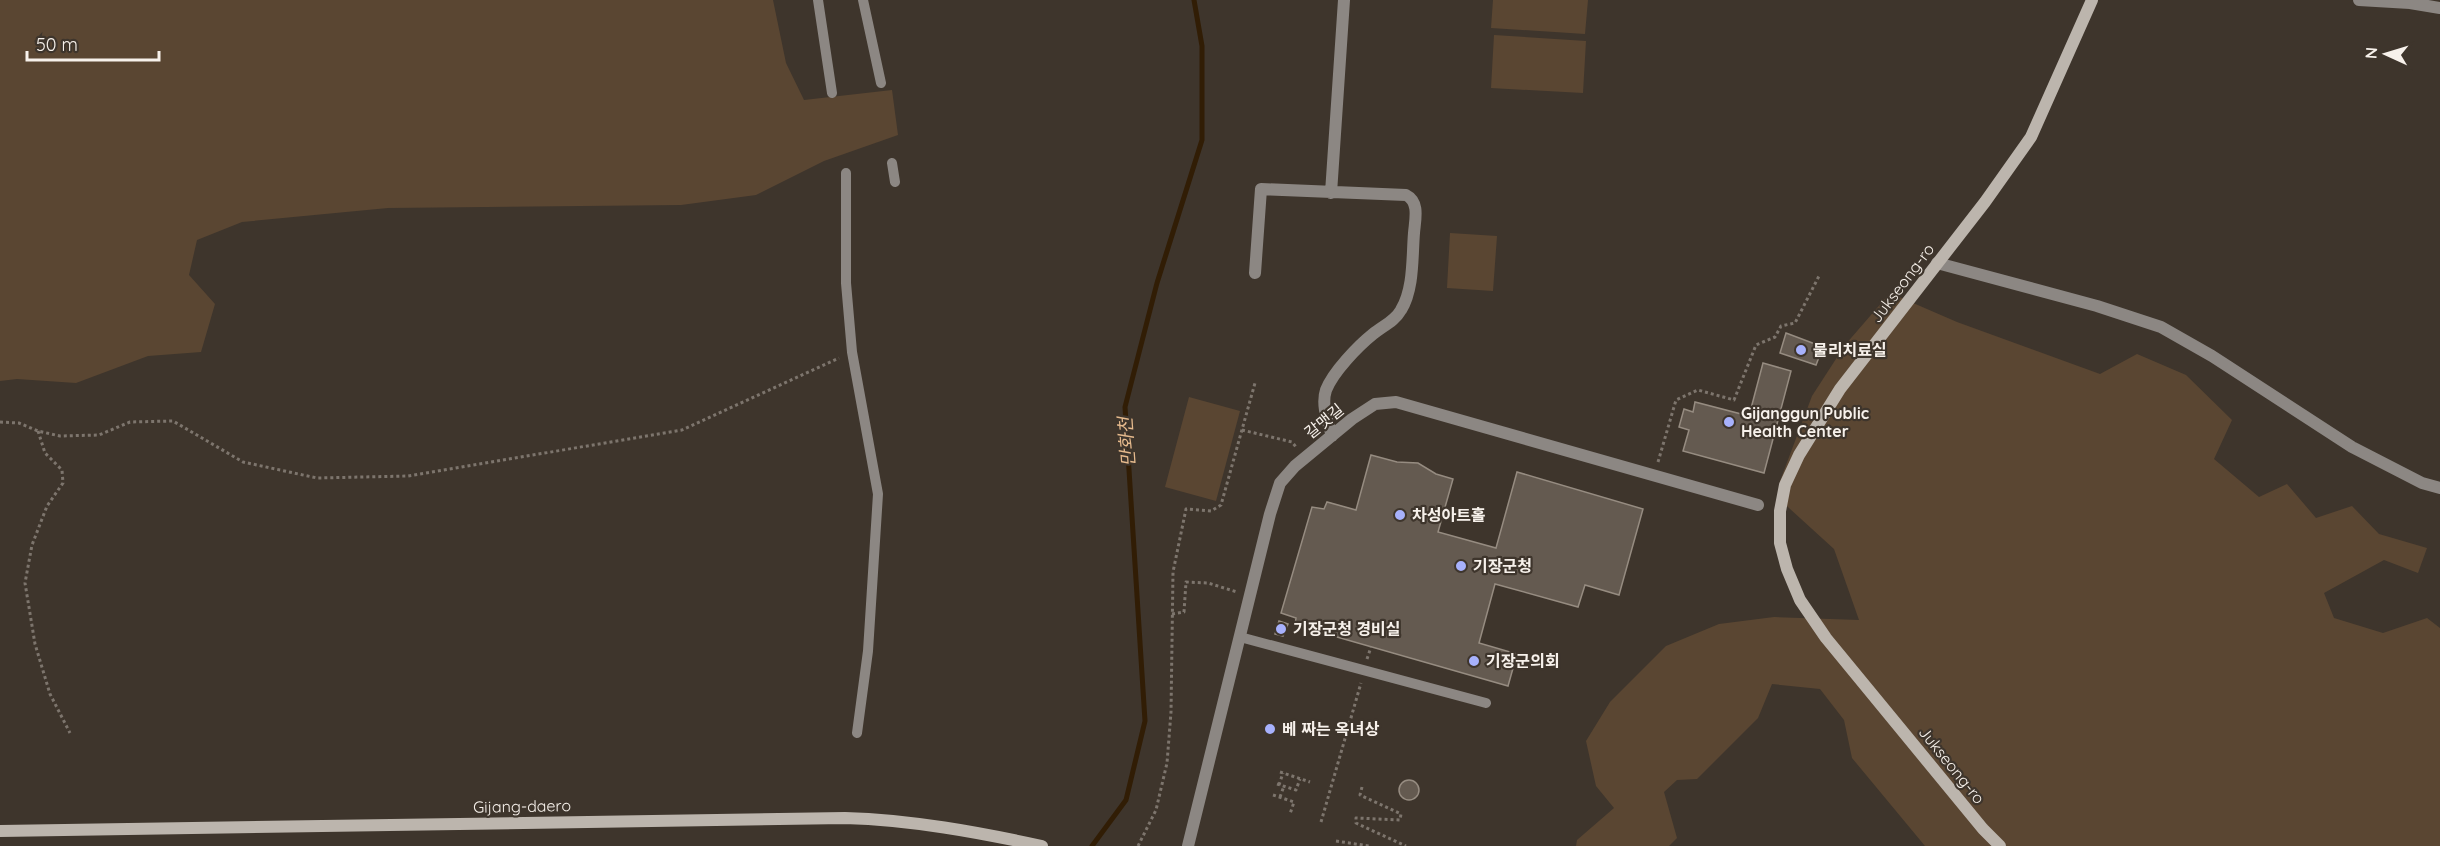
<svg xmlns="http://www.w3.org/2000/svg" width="2440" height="846" font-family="Quicksand,'Noto Sans KR',sans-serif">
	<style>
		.green { fill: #5a4632 }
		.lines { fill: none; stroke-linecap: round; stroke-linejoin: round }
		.stream { stroke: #311d05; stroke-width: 5 }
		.building { fill: #645a50; stroke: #968c81; stroke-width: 1.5 }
		.path { stroke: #7d756d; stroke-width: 3; stroke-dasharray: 3 3; stroke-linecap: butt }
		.lane { stroke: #8c8783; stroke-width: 10 }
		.street { stroke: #8c8783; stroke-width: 12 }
		.secondary { stroke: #bcb5ad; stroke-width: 12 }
		.poi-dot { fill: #a7b1fc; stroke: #3e352c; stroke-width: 2 }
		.labels { text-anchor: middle; stroke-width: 4.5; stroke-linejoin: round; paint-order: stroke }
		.street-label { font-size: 16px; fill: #f7f1eb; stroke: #3e352c }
		.poi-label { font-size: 16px; font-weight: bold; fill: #f7f1eb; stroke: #3e352c; text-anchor: start }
		.water-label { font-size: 18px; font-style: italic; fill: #e6ba8d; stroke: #3e352c }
	</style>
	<rect width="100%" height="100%" fill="#3e352c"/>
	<path class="green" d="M0 0H773L786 63 804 100 892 90 898 135 824 161 756 195 681 205 388 208 242 222 197 240 189 275 215 304 201 352 148 356 76 383 17 379 0 381Z
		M1493 0H1588L1585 34 1491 28Z
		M1494 35 1586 41 1583 93 1491 88Z
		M1450 233 1497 236 1493 291 1447 288Z
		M1890 293 1957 322 2100 374 2137 354 2186 375 2232 420 2214 459 2259 497 2287 484 2316 518 2352 506 2379 534 2427 548 2418 573 2384 560 2324 593 2334 618 2383 633 2427 618 2440 628V846H1925L1852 758 1844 720 1820 689 1772 684 1758 718 1697 779 1677 780 1664 792 1677 838 1669 846H1576L1577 840 1614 808 1596 786 1586 741 1610 702 1666 646 1719 624 1774 617 1859 620 1834 549 1778 498 1780 481 1812 396 1845 345Z
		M1189 397 1240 411 1216 501 1165 487Z"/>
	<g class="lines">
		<path class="stream" d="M1092 846 1126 800 1145 721 1125 407 1157 283 1202 140V46L1194 0"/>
	</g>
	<path class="building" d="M1786 333 1823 347 1816 365 1780 353Z
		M1763 363 1791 371 1764 473 1683 451 1689 430 1679 427 1684 409 1693 412 1695 402 1749 416Z
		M1371 455 1397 462 1418 463 1436 474 1453 479 1438 532 1496 548 1517 472 1643 509 1619 595 1585 585 1578 607 1495 584 1479 643 1517 654 1508 686 1295 625 1296 618 1281 613 1312 507 1324 509 1327 502 1356 510Z
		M1279 621 1288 624 1283 636 1275 634Z
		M1399 790a10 10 0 1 1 20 0a10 10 0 1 1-20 0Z"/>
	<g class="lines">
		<path class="path" d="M0 422 19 423 38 431 60 436 99 435 130 422 173 421 243 462 317 478 408 476 682 430 839 358
			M1242 430 1292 442 1296 447
			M38 431 45 453 62 470 63 483 47 506 32 545 25 583 35 644 50 694 70 733
			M1658 462 1676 400 1698 390 1734 400 1756 345 1775 337 1781 326 1795 323 1819 276
			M1172 614 1184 612 1186 582 1208 583 1237 592
			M1367 659 1371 647
			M1280 772 1310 782
			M1277 784 1296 790 1300 779
			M1279 785 1283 773
			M1362 787 1360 795 1401 814 1400 820 1356 818V823L1406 846
			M1273 795 1294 802 1290 814
			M1280 797 1284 786
			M1321 822 1361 683
			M1336 841 1369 846
			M1138 846 1156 810 1167 763 1171 712 1173 572 1186 509 1211 511 1221 505 1255 383"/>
		<path class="lane" d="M818 0 832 93
			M863 0 881 83
			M892 163 895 182
			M846 173V283L852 352 878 494 868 651 857 733
			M1240 637 1486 703"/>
		<path class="street" d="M2359 0 2410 3 2440 8
			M1331 193 1344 0
			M1937 263 2097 306 2161 327 2212 356 2352 447 2422 483 2440 488
			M1255 273 1261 189 1406 195C1420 202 1415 220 1414 233 1412 257 1414 289 1401 310 1395 321 1383 326 1373 334 1358 346 1333 372 1326 390 1321 405 1328 422 1332 436
			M1188 846 1270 514 1280 483 1295 466 1352 419 1375 404 1396 402 1758 505"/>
		<path class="secondary" d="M0 831 845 818C912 820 977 832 1042 846
			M2000 846 1983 829 1826 638 1800 600 1787 569 1780 543V511L1785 485 1799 455 1840 389 1985 202 2031 137 2092 0"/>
	</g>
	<g class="poi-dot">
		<circle cx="1801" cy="350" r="6"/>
		<circle cx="1729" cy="422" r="6"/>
		<circle cx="1400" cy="515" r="6"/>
		<circle cx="1461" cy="566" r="6"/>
		<circle cx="1281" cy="629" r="6"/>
		<circle cx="1474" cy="661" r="6"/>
		<circle cx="1270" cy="729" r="6"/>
	</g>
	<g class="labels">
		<g class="street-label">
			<text transform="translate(1902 283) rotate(-53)" y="6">Jukseong-ro</text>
			<text transform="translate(1324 421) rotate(-39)" y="6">갈맷길</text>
			<text transform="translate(1952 765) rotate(51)" y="6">Jukseong-ro</text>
			<text transform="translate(522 806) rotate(-1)" y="6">Gijang-daero</text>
		</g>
		<g class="poi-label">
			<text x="1813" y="356">물리치료실</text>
			<text x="1741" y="419">Gijanggun Public<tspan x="1741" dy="18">Health Center</tspan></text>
			<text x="1412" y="521">차성아트홀</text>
			<text x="1473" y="572">기장군청</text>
			<text x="1293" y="635">기장군청 경비실</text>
			<text x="1486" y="667">기장군의회</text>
			<text x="1282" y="735">베 짜는 옥녀상</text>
		</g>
		<g class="water-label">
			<text transform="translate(1127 442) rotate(-94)" y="6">만화천</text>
		</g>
	</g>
	<g transform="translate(2386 54) rotate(274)" stroke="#3e352c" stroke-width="4.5" paint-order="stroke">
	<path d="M0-4.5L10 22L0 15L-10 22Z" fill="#f7f1eb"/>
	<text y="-9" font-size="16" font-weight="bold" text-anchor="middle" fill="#f7f1eb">N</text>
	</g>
	<path d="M27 51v9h132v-9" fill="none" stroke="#f7f1eb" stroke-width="3"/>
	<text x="36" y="51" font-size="18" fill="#f7f1eb" stroke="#3e352c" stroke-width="4.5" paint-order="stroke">50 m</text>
</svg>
